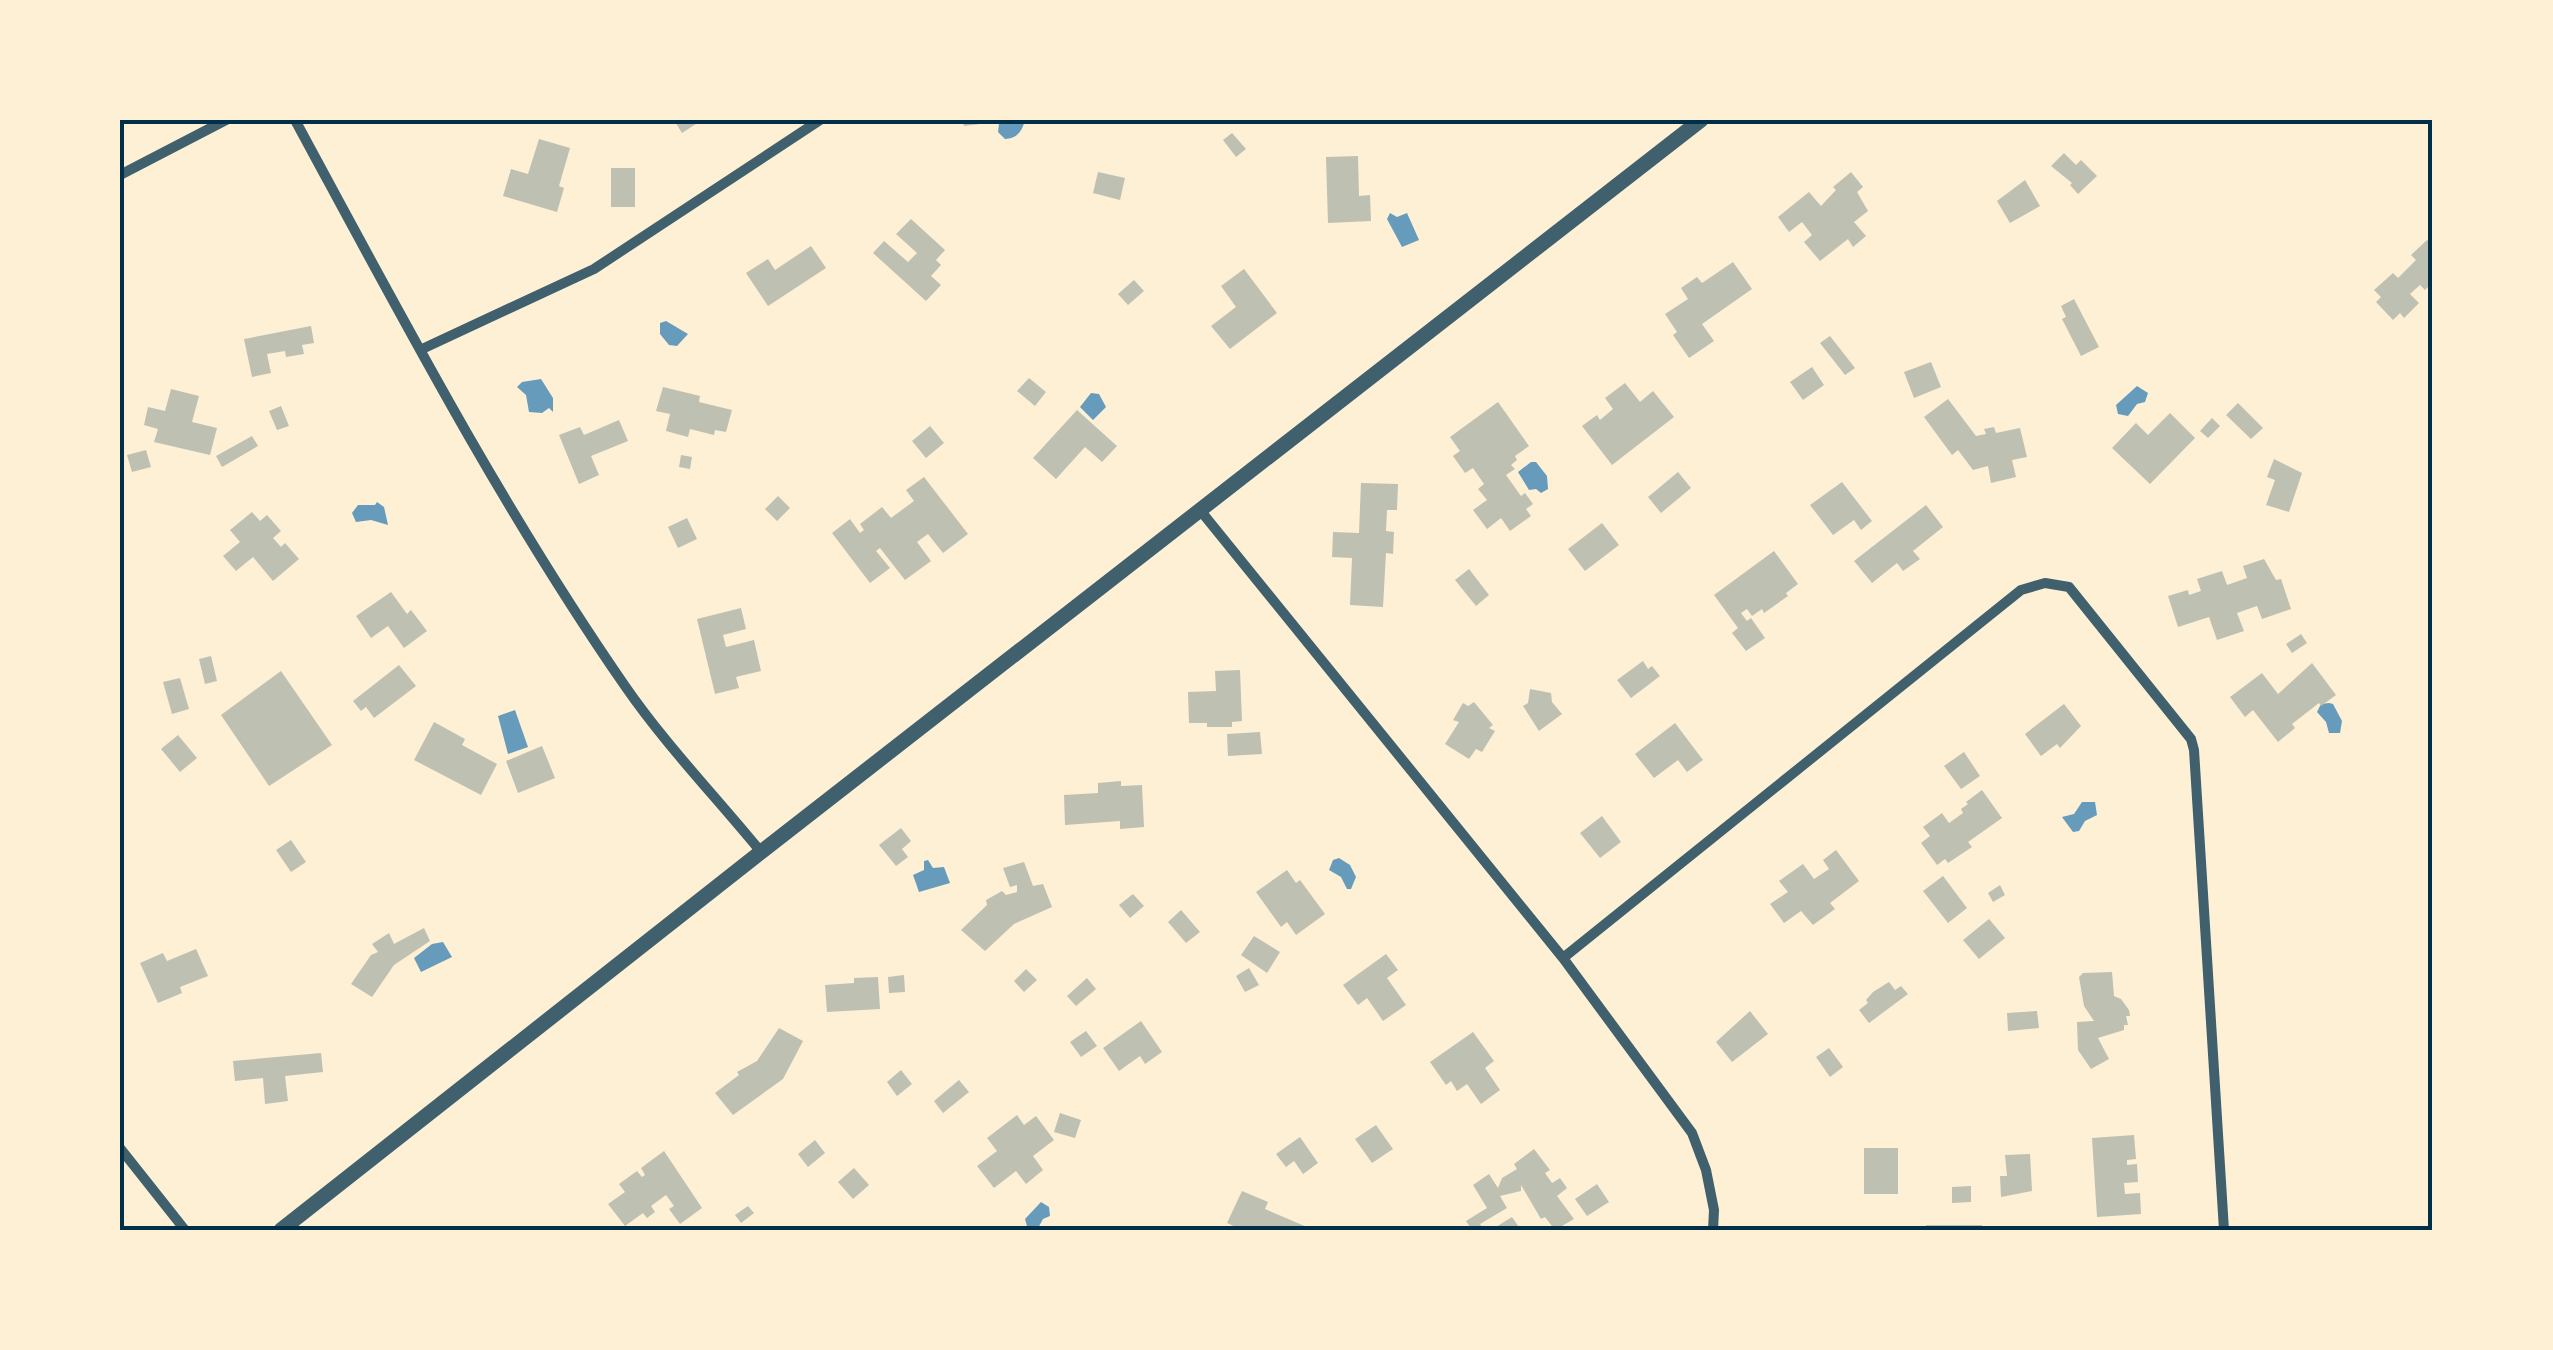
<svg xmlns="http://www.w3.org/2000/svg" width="2553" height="1350" font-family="Manrope,sans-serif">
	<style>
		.water { fill: #669bbc }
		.building { fill: #bec0b2 }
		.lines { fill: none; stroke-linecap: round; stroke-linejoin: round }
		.minor { stroke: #3f606c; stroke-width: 10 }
		.tertiary { stroke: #3f606c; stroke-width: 15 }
		.neatline { fill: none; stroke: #003049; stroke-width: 4 }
	</style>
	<rect width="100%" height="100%" fill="#fdf0d5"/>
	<path class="water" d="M1007 120H1025C1022 131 1018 138 1005 139L998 132 999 124Z
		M1390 213 1397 217 1407 213 1419 240 1402 247 1387 219Z
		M666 321 688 334 677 346 669 345 660 334V323Z
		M541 379 553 398V412L549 408 542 413 529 412 526 395 517 387 522 382Z
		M2137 386 2148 393 2145 402 2137 404 2128 416 2118 414 2116 405Z
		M1091 393 1099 394 1106 407 1093 420 1080 407Z
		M1531 462H1536L1547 476 1548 489 1541 493 1536 489 1529 490 1518 472Z
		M377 502 384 507 388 525 371 520 356 522 352 513 358 505H375Z
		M2329 703 2333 704 2342 721 2340 733H2329L2326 722 2317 712 2321 704Z
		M515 710 528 747 508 754 498 716Z
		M2082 802H2095L2097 815 2085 821 2079 831 2073 832 2062 817 2074 814Z
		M1339 858 1350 865 1356 877 1351 889H1347L1341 877 1329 870 1333 860Z
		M928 860 933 868 944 867 950 883 919 892 913 875 924 870V861Z
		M443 942 452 957 421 972 414 958 432 944Z
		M1041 1202 1049 1207 1050 1216 1043 1219 1037 1230H1028L1025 1219Z"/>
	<path class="building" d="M674 120H702L682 133Z
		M963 120H995L996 122 964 126Z
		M1232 133 1246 149 1236 157 1223 140Z
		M539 139 570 148 559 186 564 188 557 212 503 196 511 169 528 174Z
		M2064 153 2076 165 2081 160 2097 176 2078 194 2070 185 2072 183 2051 166Z
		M1358 156 1359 196 1370 195 1371 221 1328 223 1326 157Z
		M611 168H635V207H611Z
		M1098 172 1125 178 1120 200 1093 193Z
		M1851 172 1863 187 1857 192 1868 211 1854 222 1866 236 1853 247 1848 239 1820 261 1804 242 1812 235 1802 222 1789 232 1778 217 1809 192 1821 206 1836 190 1833 187Z
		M2025 180 2040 206 2010 223 1997 201Z
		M911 219 945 250 936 260 941 265 931 276 941 285 926 301 873 253 884 241 908 262 917 253 896 234Z
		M2427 240 2433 245V289L2429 286 2425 290 2420 285 2410 294 2419 303 2404 318 2400 313 2393 320 2376 302 2381 297 2374 290 2393 273 2398 278 2416 260 2411 255Z
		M811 246 826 268 768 306 746 273 768 259 775 270Z
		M1733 262 1752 289 1702 324 1714 341 1689 358 1673 335 1677 332 1665 314 1688 299 1681 288 1697 277 1702 283Z
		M1244 269 1277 313 1230 349 1211 326 1236 307 1221 286Z
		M1134 280 1144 291 1128 305 1118 294Z
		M2074 299 2099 347 2081 356 2062 319 2066 317 2061 306Z
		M311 326 314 343 302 345 304 354 286 357 285 351 267 354 271 373 252 377 244 339Z
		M1830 336 1855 368 1845 375 1820 343Z
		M1931 362 1941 387 1914 398 1904 372Z
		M1812 367 1824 385 1803 400 1790 382Z
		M1029 378 1046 392 1035 406 1017 391Z
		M1625 383 1640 402 1653 391 1674 417 1612 465 1582 426 1597 415 1600 420 1613 409 1605 398Z
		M663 387 700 396 699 402 732 410 726 432 715 430 714 435 690 429 688 437 666 431 670 414 656 411Z
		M171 389 199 396 192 422 217 428 210 455 154 442 158 429 144 425 148 407 165 411Z
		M1948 399 1976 436 1986 434 1984 429 1994 427 1996 433 2020 428 2027 457 2012 460 2016 477 1991 483 1988 466 1973 470 1958 450 1952 455 1924 417Z
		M1498 402 1529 446 1515 456 1517 460 1511 465 1515 469 1506 475 1521 496 1525 493 1533 504 1526 509 1531 516 1510 531 1501 518 1487 529 1473 510 1487 500 1478 489 1484 484 1473 468 1465 473 1453 456 1460 451 1450 437Z
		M2238 403 2263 428 2251 439 2226 415Z
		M281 406 289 426 277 430 269 411Z
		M1077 410 1117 446 1102 462 1085 447 1056 479 1033 458Z
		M2170 413 2195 438 2150 484 2112 448 2136 423 2148 435Z
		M2212 418 2220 426 2208 438 2200 431Z
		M619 420 628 441 591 456 599 475 579 484 559 435 580 427 584 435Z
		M930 426 944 443 926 458 912 441Z
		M252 436 258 446 222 467 216 456Z
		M146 450 151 467 132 472 127 455Z
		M681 455 692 457 690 469 679 467Z
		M2274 459 2302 473 2289 512 2266 505 2275 480 2267 477Z
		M1678 472 1691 488 1661 513 1648 497Z
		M924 477 968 534 943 553 928 534 917 542 931 561 905 580 880 548 876 551 890 568 870 583 832 533 850 519 860 533 864 530 860 524 882 507 891 518 914 501 906 490Z
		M1842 482 1872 521 1861 530 1854 520 1833 535 1810 505Z
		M1361 483 1398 484 1397 510H1387L1386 531 1394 532 1393 554 1386 553 1383 607 1350 605 1352 558 1332 557 1333 532 1359 533Z
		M778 496 790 508 777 521 765 509Z
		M1926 505 1943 527 1913 551 1920 559 1903 571 1897 563 1872 583 1854 561Z
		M252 512 260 521 267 515 281 531 273 538 281 547 285 543 299 559 273 581 253 557 236 571 223 556 240 542 230 530Z
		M687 518 697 539 678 548 668 527Z
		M1602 523 1619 545 1585 571 1568 549Z
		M1774 551 1798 584 1786 593 1788 596 1764 613 1762 609 1752 616 1747 609 1741 613 1747 621 1751 618 1765 638 1746 651 1732 633 1738 628 1714 595Z
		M2264 559 2276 580 2281 579 2291 609 2262 619 2257 606 2237 613 2244 631 2217 640 2209 617 2178 627 2168 596 2188 590 2189 595 2201 591 2197 579 2222 571 2227 585 2247 578 2243 566Z
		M1469 569 1489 595 1476 606 1455 580Z
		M391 592 407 614 411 610 427 631 404 648 388 626 371 638 356 616Z
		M741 608 746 629 723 635 726 647 754 640 761 671 736 677 739 688 715 694 697 619Z
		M2301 634 2307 643 2292 653 2286 644Z
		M211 656 217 681 205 684 199 659Z
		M1643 661 1648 669 1652 666 1660 676 1631 698 1617 680Z
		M2312 663 2336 695 2321 706 2319 703 2292 724 2295 728 2278 742 2253 710 2245 717 2230 697 2262 673 2278 694Z
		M399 665 416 686 374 718 366 707 361 711 353 701Z
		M1240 670 1242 721 1232 722V727H1207V723H1189L1188 692 1216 691 1215 671Z
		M281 671 332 745 269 786 221 715Z
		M180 678 189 709 172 714 163 682Z
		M1530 689 1551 693 1552 702 1562 714 1539 731 1523 706 1528 703Z
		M1474 702 1493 725 1489 728 1495 731 1482 752 1476 749 1469 759 1445 744 1459 722 1453 720 1463 703 1468 706Z
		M2064 704 2081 726 2060 748 2057 744 2041 756 2025 734Z
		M434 722 465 739 462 745 497 764 481 795 414 760Z
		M1675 723 1703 760 1687 772 1678 760 1654 778 1635 754Z
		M1260 732 1262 754 1228 756 1227 734Z
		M178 735 197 758 180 772 161 749Z
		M542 746 555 778 518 793 506 761Z
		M1964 752 1980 776 1961 789 1944 766Z
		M1121 781V786L1142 785 1144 827 1120 829V821L1065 825 1064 795 1098 793V783Z
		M1982 790 2002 818 1968 842 1972 847 1948 863 1945 859 1937 865 1921 843 1930 836 1923 827 1942 813 1949 823 1963 813 1961 809 1968 804 1966 802Z
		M1602 816 1621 842 1600 858 1580 833Z
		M901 828 911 841 902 849 908 857 896 866 879 845Z
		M291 840 306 862 291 872 276 850Z
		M1836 850 1859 881 1830 903 1835 909 1813 925 1801 911 1784 923 1770 904 1788 892 1779 881 1803 864 1814 879 1829 869 1823 860Z
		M1024 862 1033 886 1043 884 1052 907 1014 924 985 951 961 930 987 905 986 900 1002 891 1006 895 1017 892V885L1010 887 1003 868Z
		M1287 870 1296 883 1300 880 1325 914 1296 935 1287 922 1281 927 1256 892Z
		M1943 876 1967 908 1948 923 1923 891Z
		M2000 885 2005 895 1993 902 1988 893Z
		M1133 894 1144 906 1130 918 1119 905Z
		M1181 910 1200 932 1186 943 1168 922Z
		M1989 919 2005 938 1979 959 1963 940Z
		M424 928 430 941 394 965 372 997 351 984 371 955 378 952 372 944 389 933 394 944Z
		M1254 936 1280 952 1267 973 1241 955Z
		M196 949 208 976 180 987 182 993 158 1003 140 963 163 953 167 961Z
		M1386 954 1398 970 1387 978 1406 1005 1383 1021 1367 998 1358 1005 1343 985Z
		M1249 968 1259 985 1245 992 1236 976Z
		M1026 969 1037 980 1024 992 1014 981Z
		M2112 972 2114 996 2121 999 2129 1010 2130 1016H2126L2128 1025H2124V1030L2098 1038 2109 1059 2091 1069 2078 1050 2077 1022 2094 1021 2084 1006 2079 977 2083 973Z
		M904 975 905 992 889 993 888 977Z
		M878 977 880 1009 827 1012 825 985 854 983V978Z
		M1087 978 1096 989 1076 1006 1067 996Z
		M1889 982 1895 990 1901 986 1908 994 1869 1023 1859 1010 1868 1003 1866 1000 1873 992Z
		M1750 1011 1768 1034 1732 1062 1716 1042Z
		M2037 1011 2039 1028 2008 1031 2007 1013Z
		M1141 1021 1162 1052 1145 1064 1140 1056 1119 1071 1103 1048Z
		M779 1028 803 1041 783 1079 733 1115 715 1093 739 1075 737 1072 757 1061Z
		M1086 1031 1097 1046 1081 1057 1070 1042Z
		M1473 1032 1494 1061 1485 1068 1500 1090 1481 1104 1467 1084 1457 1091 1451 1081 1446 1085 1430 1062Z
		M1829 1048 1843 1067 1830 1077 1816 1057Z
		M321 1053 323 1072 285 1076 288 1101 265 1104 263 1078 235 1081 233 1061Z
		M901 1070 912 1084 897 1096 887 1082Z
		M959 1080 969 1092 943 1113 934 1101Z
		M1060 1113 1081 1120 1075 1138 1054 1132Z
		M1017 1115 1024 1125 1036 1116 1054 1140 1033 1156 1043 1170 1026 1184 1016 1171 994 1188 977 1166 997 1151 987 1138Z
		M1376 1125 1393 1149 1372 1163 1355 1139Z
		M2134 1135 2136 1159 2127 1160V1165L2137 1164 2138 1182 2124 1183 2125 1194 2140 1193 2141 1214 2097 1217 2092 1138Z
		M1300 1137 1318 1163 1303 1174 1294 1161 1286 1167 1276 1154Z
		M815 1140 825 1153 808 1167 798 1154Z
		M1864 1148H1898V1194H1864Z
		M1534 1149 1550 1170 1545 1173 1552 1183 1560 1178 1567 1188 1557 1196 1574 1219 1555 1230 1545 1217 1541 1219 1521 1185V1191L1500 1196 1507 1208 1480 1224 1484 1230H1472L1466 1221 1487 1208 1473 1185 1489 1174 1498 1188 1502 1178 1517 1169 1514 1164Z
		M664 1151 702 1208 680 1224 669 1209 674 1206 666 1195 651 1206 655 1212 647 1218 643 1213 625 1226 608 1204 625 1192 619 1184 637 1171 642 1177 645 1175 641 1168Z
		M2030 1154 2032 1191 2001 1197 2000 1176H2007L2005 1155Z
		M854 1168 869 1185 853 1199 838 1182Z
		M1597 1184 1609 1202 1587 1216 1575 1199Z
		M1971 1186V1202L1952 1203V1187Z
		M1242 1191 1268 1202 1265 1209 1314 1230H1242L1227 1223Z
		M748 1206 754 1213 741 1223 735 1215Z
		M1512 1217 1521 1230H1491Z
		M1926 1225H1982V1230H1926Z"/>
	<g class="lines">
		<path class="minor" d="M295 120C399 312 501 507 625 686 665 744 716 797 761 852
			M120 175 226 120
			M420 350 594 269 820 120
			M1200 510 1563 958 1692 1133 1706 1170 1714 1210 1713 1230
			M1563 958 2021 590 2045 583 2069 587 2191 739 2194 750 2224 1230
			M120 1148 185 1230"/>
		<path class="tertiary" d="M281 1230 761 852 1701 120"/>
	</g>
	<rect width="2553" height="1350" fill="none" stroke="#fdf0d5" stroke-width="245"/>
	<rect x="122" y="122" width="2308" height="1106" class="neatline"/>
</svg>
